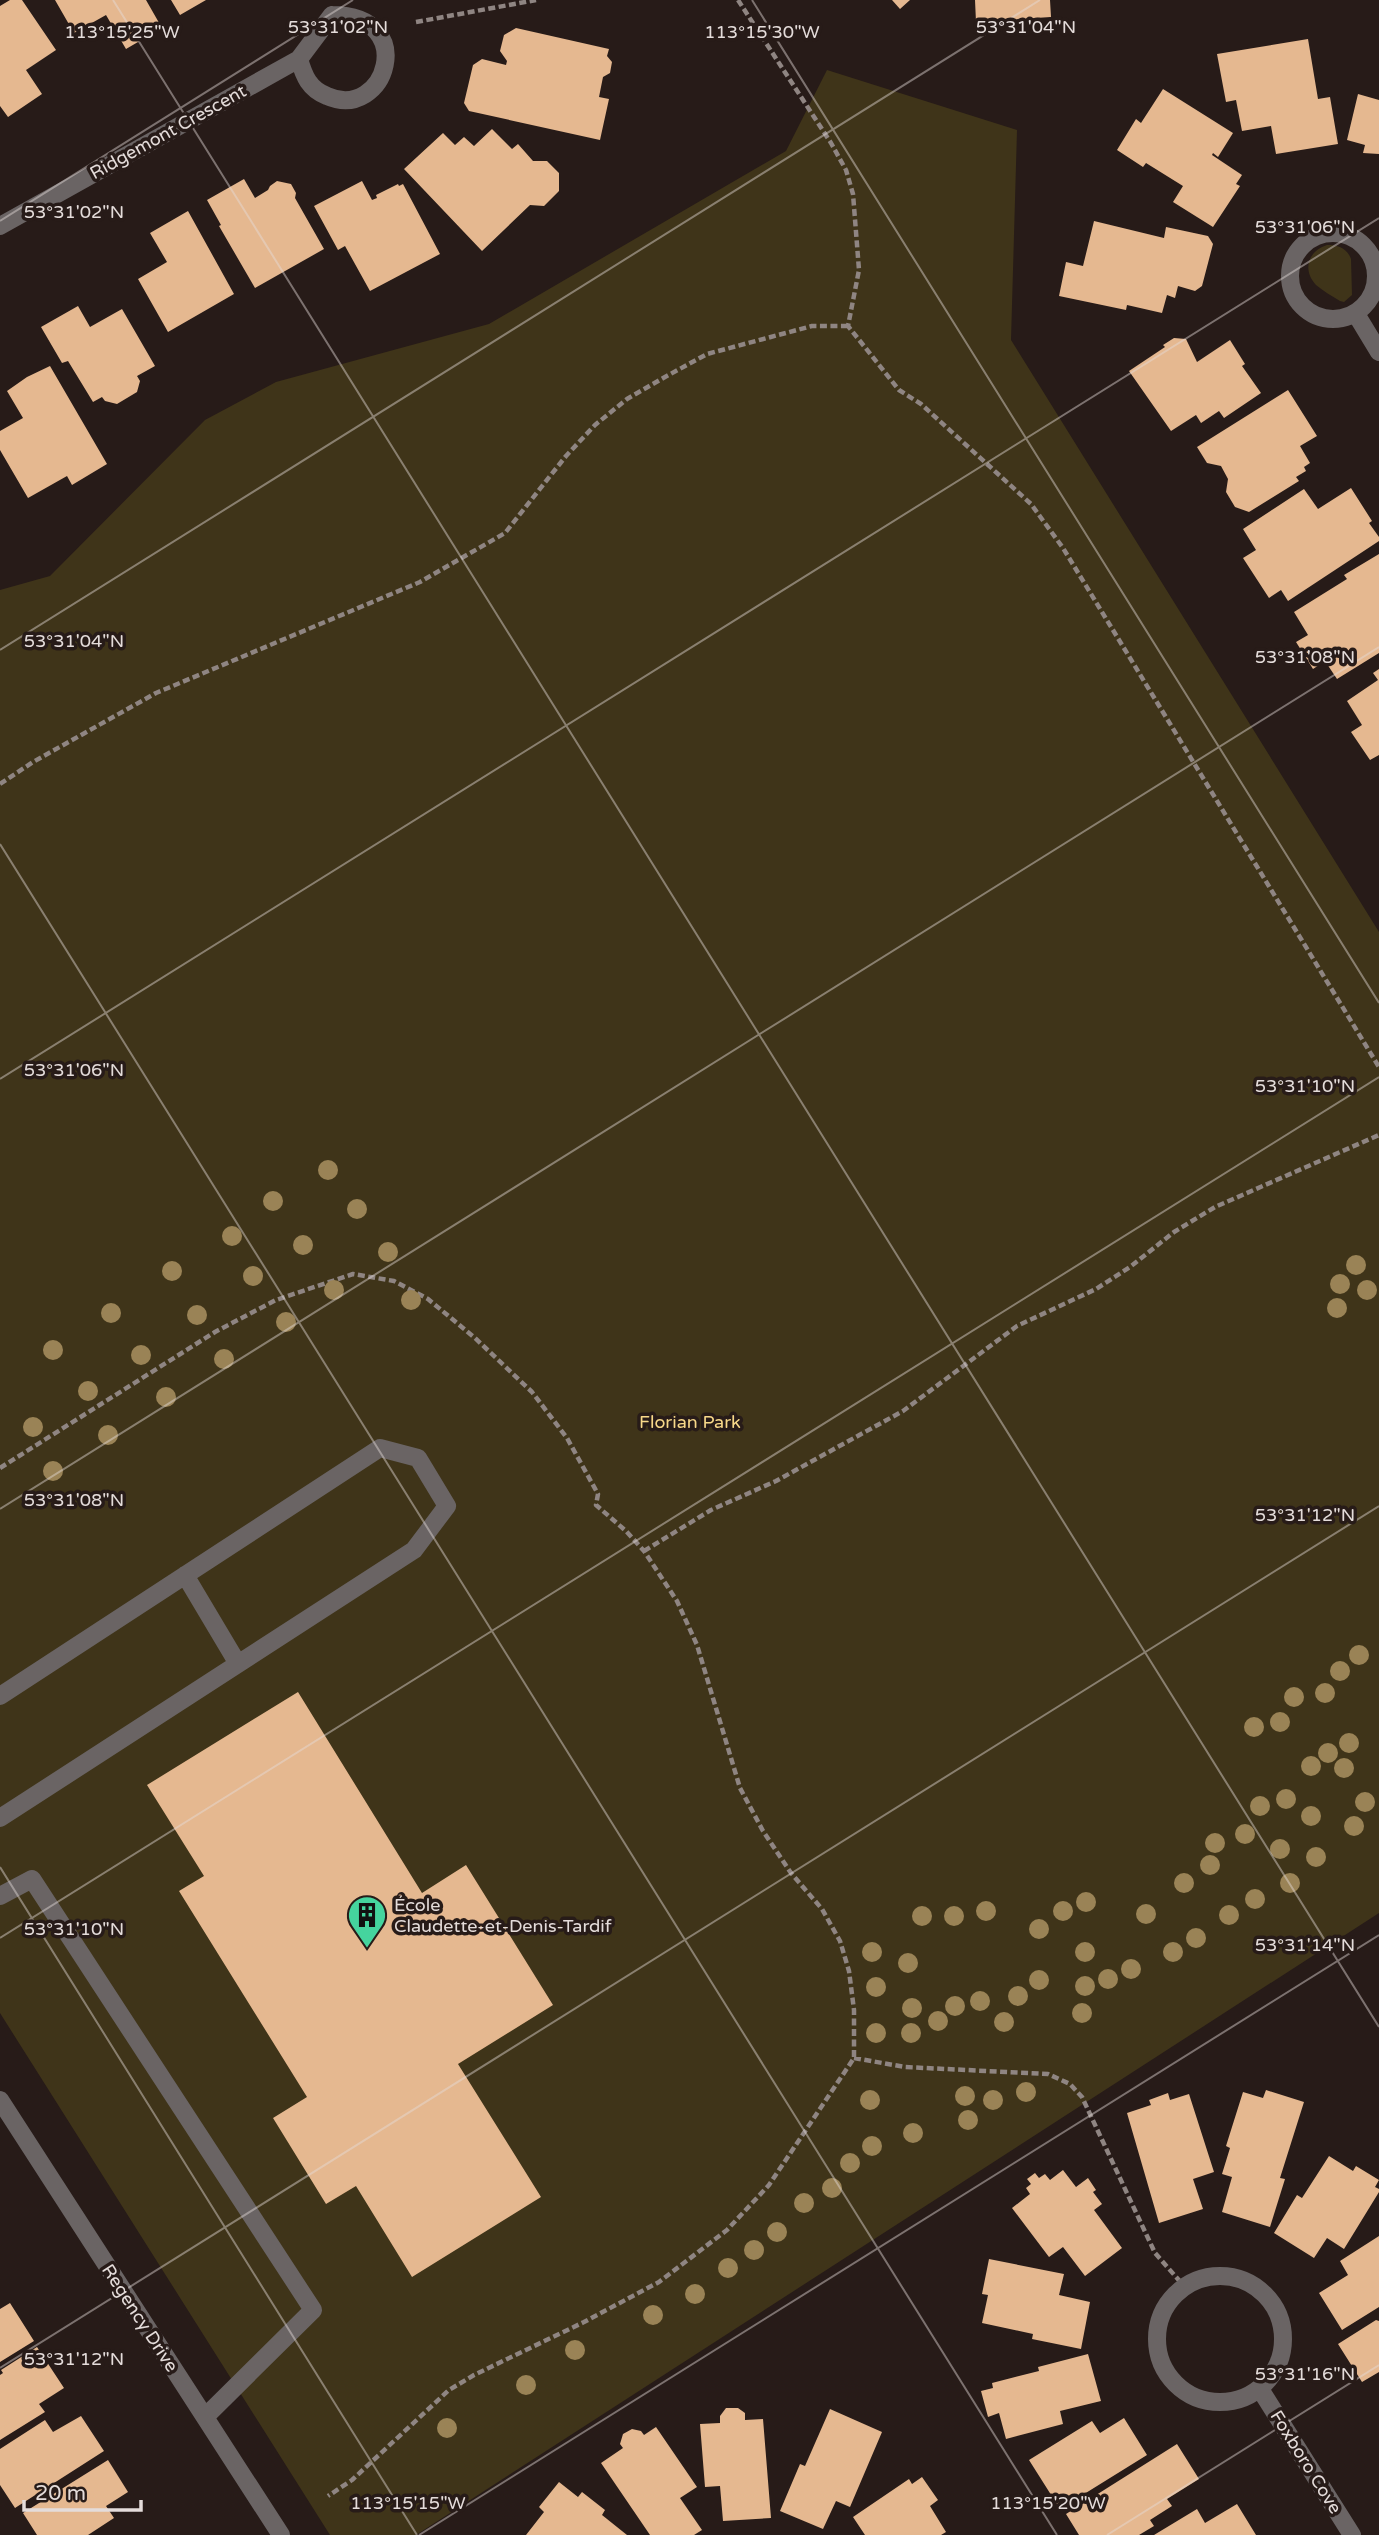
<svg xmlns="http://www.w3.org/2000/svg" width="1379" height="2535" font-family="'Varela Round',sans-serif">
	<style>
		.green { fill: #3f3419 }
		.building { fill: #e5b890 }
		.lines { fill: none; stroke-linecap: round; stroke-linejoin: round }
		.path { stroke: #8f8582; stroke-width: 4.5; stroke-dasharray: 7 3.5; stroke-linecap: butt }
		.minor { stroke: #6a6464; stroke-width: 18 }
		.tree { fill: #9a8356 }
		.ticks { fill: none; stroke: #e4dcda; stroke-width: 2; stroke-opacity: 0.45 }
		.labels { text-anchor: middle; stroke-width: 7; stroke-linejoin: round; paint-order: stroke }
		.street-label { font-size: 18px; fill: #e4dcda; stroke: #271b18 }
		.park-label { font-size: 18px; fill: #f8d889; stroke: #271b18 }
		.poi-label { font-size: 18px; fill: #e4dcda; stroke: #271b18; text-anchor: start }
		.ticks-label { font-size: 18px; text-anchor: middle; fill: #e4dcda; stroke: #271b18; stroke-width: 7; stroke-linejoin: round; paint-order: stroke }
	</style>
	<rect width="100%" height="100%" fill="#271b18"/>
	<path class="green" d="M827 70 1017 130 1011 340 1379 932V1913L416 2535H330L0 2013V590L50 576 205 420 276 382 489 324 786 151Z
		M1327 245C1338 245 1347 248 1351 259L1352 295 1344 302 1340 301C1332 296 1323 291 1316 285 1302 270 1308 251 1327 245Z"/>
	<path class="building" d="M10 0H22L56 50 26 70 42 94 8 117 0 106V6Z
		M55 0H146L162 28 126 49 106 15 74 33Z
		M171 0H206L180 15Z
		M892 0H910L900 9Z
		M975 0H1050L1051 17 976 22Z
		M516 28 609 49 607 56 612 62 610 73 603 77 599 97 609 99 600 140 469 111 464 103 473 65 482 59 506 65 507 61 500 51 504 35Z
		M1308 39 1318 99 1330 97 1338 144 1276 154 1271 126 1242 131 1236 100 1226 102 1217 54Z
		M1163 89 1233 133 1218 157 1213 153 1212 155 1242 175 1236 184 1240 186 1213 227 1173 202 1183 186 1146 163 1143 167 1117 150 1136 119 1141 123Z
		M1358 94 1379 100V154L1363 153 1365 145 1347 140Z
		M492 129 512 149 518 144 533 161H547L559 173V191L544 206 530 205 482 251 404 169 443 133 455 145 464 137 474 146Z
		M244 179 255 198 268 190 270 186 277 181 291 184 296 193 295 198 324 249 255 288 219 226 221 225 207 200Z
		M362 181 372 200 377 198 376 195 398 184 399 186 403 184 440 254 370 291 345 246 338 250 314 206Z
		M188 211 234 294 168 332 138 279 167 262 150 233Z
		M1094 221 1164 238 1166 227 1208 236 1213 244 1202 286 1195 291 1178 286 1175 298 1167 295 1162 313 1127 305 1126 310 1059 296 1066 262 1083 266Z
		M78 306 90 327 122 309 155 366 137 376 140 381 137 392 117 404 105 401 102 397 93 402 68 361 62 363 41 327Z
		M1174 338 1186 339 1197 362 1230 340 1245 364 1242 366 1261 393 1224 418 1219 411 1201 423 1196 415 1171 431 1129 371 1165 347 1163 345Z
		M50 366 107 464 72 485 67 476 28 498 0 450V431L23 418 7 391 27 377Z
		M1288 390 1317 436 1300 446 1310 463 1304 467 1306 471 1296 477 1299 481 1249 512 1235 507 1226 492 1228 479 1221 466 1207 463 1197 447Z
		M1351 488 1372 521 1369 523 1379 537V541L1288 601 1281 590 1269 598 1243 558 1256 550 1243 529 1304 489 1318 509Z
		M1379 554V653L1337 679 1325 661 1313 669 1296 642 1308 635 1294 612 1347 579 1344 575Z
		M1379 669V755L1370 760 1351 732 1362 725 1347 701 1378 680 1373 673Z
		M298 1692 422 1893 466 1865 553 2005 458 2064 541 2197 412 2277 356 2186 326 2204 273 2118 307 2097 179 1891 204 1876 147 1785Z
		M1266 2090 1304 2102 1280 2178 1285 2179 1270 2227 1222 2212 1232 2177 1222 2174 1230 2148 1226 2146 1243 2092 1263 2098Z
		M1168 2093 1170 2100 1189 2094 1214 2172 1193 2179 1203 2209 1159 2223 1127 2113 1151 2105 1149 2100Z
		M1329 2156 1353 2171 1356 2166 1379 2180 1375 2187 1379 2189V2192L1344 2249 1327 2238 1314 2258 1274 2233 1297 2195 1302 2198Z
		M1063 2170 1076 2187 1088 2178 1096 2190 1093 2192 1102 2204 1094 2210 1122 2248 1085 2276 1063 2247 1049 2257 1012 2208 1030 2194 1026 2188 1031 2184 1027 2179 1035 2173 1039 2178 1045 2174 1050 2180Z
		M1379 2236V2307L1342 2330 1319 2293 1348 2275 1340 2261Z
		M989 2259 1064 2274 1059 2295 1090 2302 1081 2349 1032 2339 1033 2334 982 2323 988 2295 982 2294Z
		M10 2303 34 2341 0 2362V2309Z
		M1376 2320 1379 2321V2372L1362 2382 1338 2344Z
		M37 2347 64 2388 39 2404 45 2412 0 2440V2375L3 2373 1 2370Z
		M1088 2354 1101 2401 1060 2411 1063 2424 1006 2439 999 2413 988 2417 981 2391 993 2388 992 2383 1039 2371 1038 2367Z
		M726 2408H738L745 2413V2420L763 2419 771 2518 723 2521 720 2486 705 2487 700 2424 720 2423V2416Z
		M830 2409 882 2432 850 2507 836 2501 823 2529 780 2511 800 2464 805 2466Z
		M81 2416 104 2451 15 2508 0 2485V2449L45 2420 53 2432Z
		M1124 2418 1147 2455 1060 2509 1029 2460 1092 2421 1100 2433Z
		M656 2427 697 2487 680 2498 702 2530 694 2535H650L601 2463 623 2448 620 2444 623 2434 632 2429 641 2431 644 2435Z
		M1177 2444 1199 2479 1167 2499 1172 2506 1150 2520 1154 2526 1139 2535H1079L1066 2514Z
		M108 2460 128 2492 106 2506 114 2518 88 2535H37L23 2513Z
		M922 2477 938 2500 930 2506 946 2532 941 2535H865L853 2517 909 2479 912 2484Z
		M559 2482 578 2497 582 2492 605 2510 602 2515 627 2535H526L544 2512 539 2507Z
		M1237 2504 1256 2535H1154L1197 2509 1205 2523Z"/>
	<g class="lines">
		<path class="path" d="M738 0 831 143 846 170 853 194 859 270 848 326 899 390 921 404 1031 504 1063 548 1379 1067
			M416 22 536 0
			M0 784 33 762 156 693 420 582 505 533 566 456 595 425 627 399 665 377 707 354 812 326H848
			M0 1468 215 1332 276 1300 353 1274 394 1281 428 1299 475 1338 532 1392 567 1438 598 1494 596 1505 626 1531 644 1551 677 1601 697 1645 740 1788 763 1831 791 1873 822 1909 840 1941 849 1971 854 2010V2058L769 2185 727 2230 659 2282 584 2322 474 2375 449 2390 352 2480 328 2496
			M644 1551 711 1510 776 1481 903 1411 1017 1326 1096 1289 1130 1267 1174 1232 1215 1207 1379 1135
			M854 2058 905 2067 1048 2074 1070 2084 1082 2097 1155 2253 1184 2286"/>
		<path class="minor" d="M299 59C304 76 309 89 327 96 386 122 420 15 332 15
			M0 226 299 59 332 15
			M1290 276a43 43 0 1 1 86 0a43 43 0 1 1-86 0Z
			M1356 314 1379 352
			M185 1575 238 1664
			M0 1696 380 1448 418 1458 447 1506 414 1550 0 1818
			M0 1896 32 1879 313 2310 205 2417
			M0 2100 281 2535
			M1157 2339a63 63 0 1 1 126 0a63 63 0 1 1-126 0Z
			M1260 2389 1352 2535"/>
	</g>
	<g class="tree">
		<circle cx="328" cy="1170" r="10"/>
		<circle cx="273" cy="1201" r="10"/>
		<circle cx="357" cy="1209" r="10"/>
		<circle cx="232" cy="1236" r="10"/>
		<circle cx="303" cy="1245" r="10"/>
		<circle cx="388" cy="1252" r="10"/>
		<circle cx="1356" cy="1265" r="10"/>
		<circle cx="172" cy="1271" r="10"/>
		<circle cx="253" cy="1276" r="10"/>
		<circle cx="1340" cy="1284" r="10"/>
		<circle cx="334" cy="1290" r="10"/>
		<circle cx="1367" cy="1290" r="10"/>
		<circle cx="411" cy="1300" r="10"/>
		<circle cx="1337" cy="1308" r="10"/>
		<circle cx="111" cy="1313" r="10"/>
		<circle cx="197" cy="1315" r="10"/>
		<circle cx="286" cy="1322" r="10"/>
		<circle cx="53" cy="1350" r="10"/>
		<circle cx="141" cy="1355" r="10"/>
		<circle cx="224" cy="1359" r="10"/>
		<circle cx="88" cy="1391" r="10"/>
		<circle cx="166" cy="1397" r="10"/>
		<circle cx="33" cy="1427" r="10"/>
		<circle cx="108" cy="1435" r="10"/>
		<circle cx="53" cy="1471" r="10"/>
		<circle cx="1359" cy="1655" r="10"/>
		<circle cx="1340" cy="1671" r="10"/>
		<circle cx="1325" cy="1693" r="10"/>
		<circle cx="1294" cy="1697" r="10"/>
		<circle cx="1280" cy="1722" r="10"/>
		<circle cx="1254" cy="1727" r="10"/>
		<circle cx="1349" cy="1743" r="10"/>
		<circle cx="1328" cy="1753" r="10"/>
		<circle cx="1311" cy="1766" r="10"/>
		<circle cx="1344" cy="1768" r="10"/>
		<circle cx="1286" cy="1799" r="10"/>
		<circle cx="1365" cy="1802" r="10"/>
		<circle cx="1260" cy="1806" r="10"/>
		<circle cx="1311" cy="1816" r="10"/>
		<circle cx="1354" cy="1826" r="10"/>
		<circle cx="1245" cy="1834" r="10"/>
		<circle cx="1215" cy="1843" r="10"/>
		<circle cx="1280" cy="1849" r="10"/>
		<circle cx="1316" cy="1857" r="10"/>
		<circle cx="1210" cy="1865" r="10"/>
		<circle cx="1184" cy="1883" r="10"/>
		<circle cx="1290" cy="1883" r="10"/>
		<circle cx="1255" cy="1899" r="10"/>
		<circle cx="1086" cy="1902" r="10"/>
		<circle cx="986" cy="1911" r="10"/>
		<circle cx="1063" cy="1911" r="10"/>
		<circle cx="1146" cy="1914" r="10"/>
		<circle cx="1229" cy="1915" r="10"/>
		<circle cx="922" cy="1916" r="10"/>
		<circle cx="954" cy="1916" r="10"/>
		<circle cx="1039" cy="1929" r="10"/>
		<circle cx="1196" cy="1938" r="10"/>
		<circle cx="872" cy="1952" r="10"/>
		<circle cx="1085" cy="1952" r="10"/>
		<circle cx="1173" cy="1952" r="10"/>
		<circle cx="908" cy="1963" r="10"/>
		<circle cx="1131" cy="1969" r="10"/>
		<circle cx="1108" cy="1979" r="10"/>
		<circle cx="1039" cy="1980" r="10"/>
		<circle cx="1085" cy="1986" r="10"/>
		<circle cx="876" cy="1987" r="10"/>
		<circle cx="1018" cy="1996" r="10"/>
		<circle cx="980" cy="2001" r="10"/>
		<circle cx="955" cy="2006" r="10"/>
		<circle cx="912" cy="2008" r="10"/>
		<circle cx="1082" cy="2013" r="10"/>
		<circle cx="938" cy="2021" r="10"/>
		<circle cx="1004" cy="2022" r="10"/>
		<circle cx="876" cy="2033" r="10"/>
		<circle cx="911" cy="2033" r="10"/>
		<circle cx="1026" cy="2092" r="10"/>
		<circle cx="965" cy="2096" r="10"/>
		<circle cx="870" cy="2100" r="10"/>
		<circle cx="993" cy="2100" r="10"/>
		<circle cx="968" cy="2120" r="10"/>
		<circle cx="913" cy="2133" r="10"/>
		<circle cx="872" cy="2146" r="10"/>
		<circle cx="850" cy="2163" r="10"/>
		<circle cx="832" cy="2188" r="10"/>
		<circle cx="804" cy="2203" r="10"/>
		<circle cx="777" cy="2232" r="10"/>
		<circle cx="754" cy="2250" r="10"/>
		<circle cx="728" cy="2268" r="10"/>
		<circle cx="695" cy="2294" r="10"/>
		<circle cx="653" cy="2315" r="10"/>
		<circle cx="575" cy="2350" r="10"/>
		<circle cx="526" cy="2385" r="10"/>
		<circle cx="447" cy="2428" r="10"/>
	</g>
	<path class="ticks" d="M113 0 1379 2027M752 0 1379 1003M0 221 353 0M0 650 1040 0M0 844 1057 2535M0 1079 1379 218M0 1509 1379 647M0 1867 417 2535M0 1938 1379 1077M0 2368 1379 1506M419 2535 1379 1935M1107 2535 1379 2365"/>
	<defs>
		<g id="building-pin" transform="scale(2.0125)"><path d="M0 17L-7.5 6A9.5 9.5 0 1 1 7.5 6Z" fill="#45d49e" stroke="#271b18"/><path d="M-4-6H4V6H1V3H-1V6H-4ZM-2.5-4.3h1.7v1.8h-1.7ZM.8-4.3h1.7v1.8H.8ZM-2.5-1h1.7V.8h-1.7ZM.8-1h1.7V.8H.8Z" fill="#111"/></g>
	</defs>
	<g fill-rule="evenodd">
		<use href="#building-pin" x="367" y="1915"/>
	</g>
	<g class="labels">
		<g class="street-label">
			<text transform="translate(168 132) rotate(-29)" y="6">Ridgemont Crescent</text>
			<text transform="translate(140 2318) rotate(57)" y="6">Regency Drive</text>
			<text transform="translate(1306 2462) rotate(58)" y="6">Foxboro Cove</text>
		</g>
		<g class="park-label">
			<text x="690" y="1428">Florian Park</text>
		</g>
		<g class="poi-label">
			<text x="394" y="1911">École<tspan x="394" dy="21">Claudette-et-Denis-Tardif</tspan></text>
		</g>
	</g>
	<g class="ticks-label">
		<text x="338" y="33">53°31'02"N</text>
		<text x="1026" y="33">53°31'04"N</text>
		<text x="122" y="38">113°15'25"W</text>
		<text x="762" y="38">113°15'30"W</text>
		<text x="74" y="218">53°31'02"N</text>
		<text x="1305" y="233">53°31'06"N</text>
		<text x="74" y="647">53°31'04"N</text>
		<text x="1305" y="663">53°31'08"N</text>
		<text x="74" y="1076">53°31'06"N</text>
		<text x="1305" y="1092">53°31'10"N</text>
		<text x="74" y="1506">53°31'08"N</text>
		<text x="1305" y="1521">53°31'12"N</text>
		<text x="74" y="1935">53°31'10"N</text>
		<text x="1305" y="1951">53°31'14"N</text>
		<text x="74" y="2365">53°31'12"N</text>
		<text x="1305" y="2380">53°31'16"N</text>
		<text x="408" y="2509">113°15'15"W</text>
		<text x="1048" y="2509">113°15'20"W</text>
	</g>
	<path d="M24 2500v10h117v-10" fill="none" stroke="#e4dcda" stroke-width="3.5"/>
	<text x="35" y="2500" font-size="21" fill="#e4dcda" stroke="#271b18" stroke-width="5" paint-order="stroke">20 m</text>
</svg>
